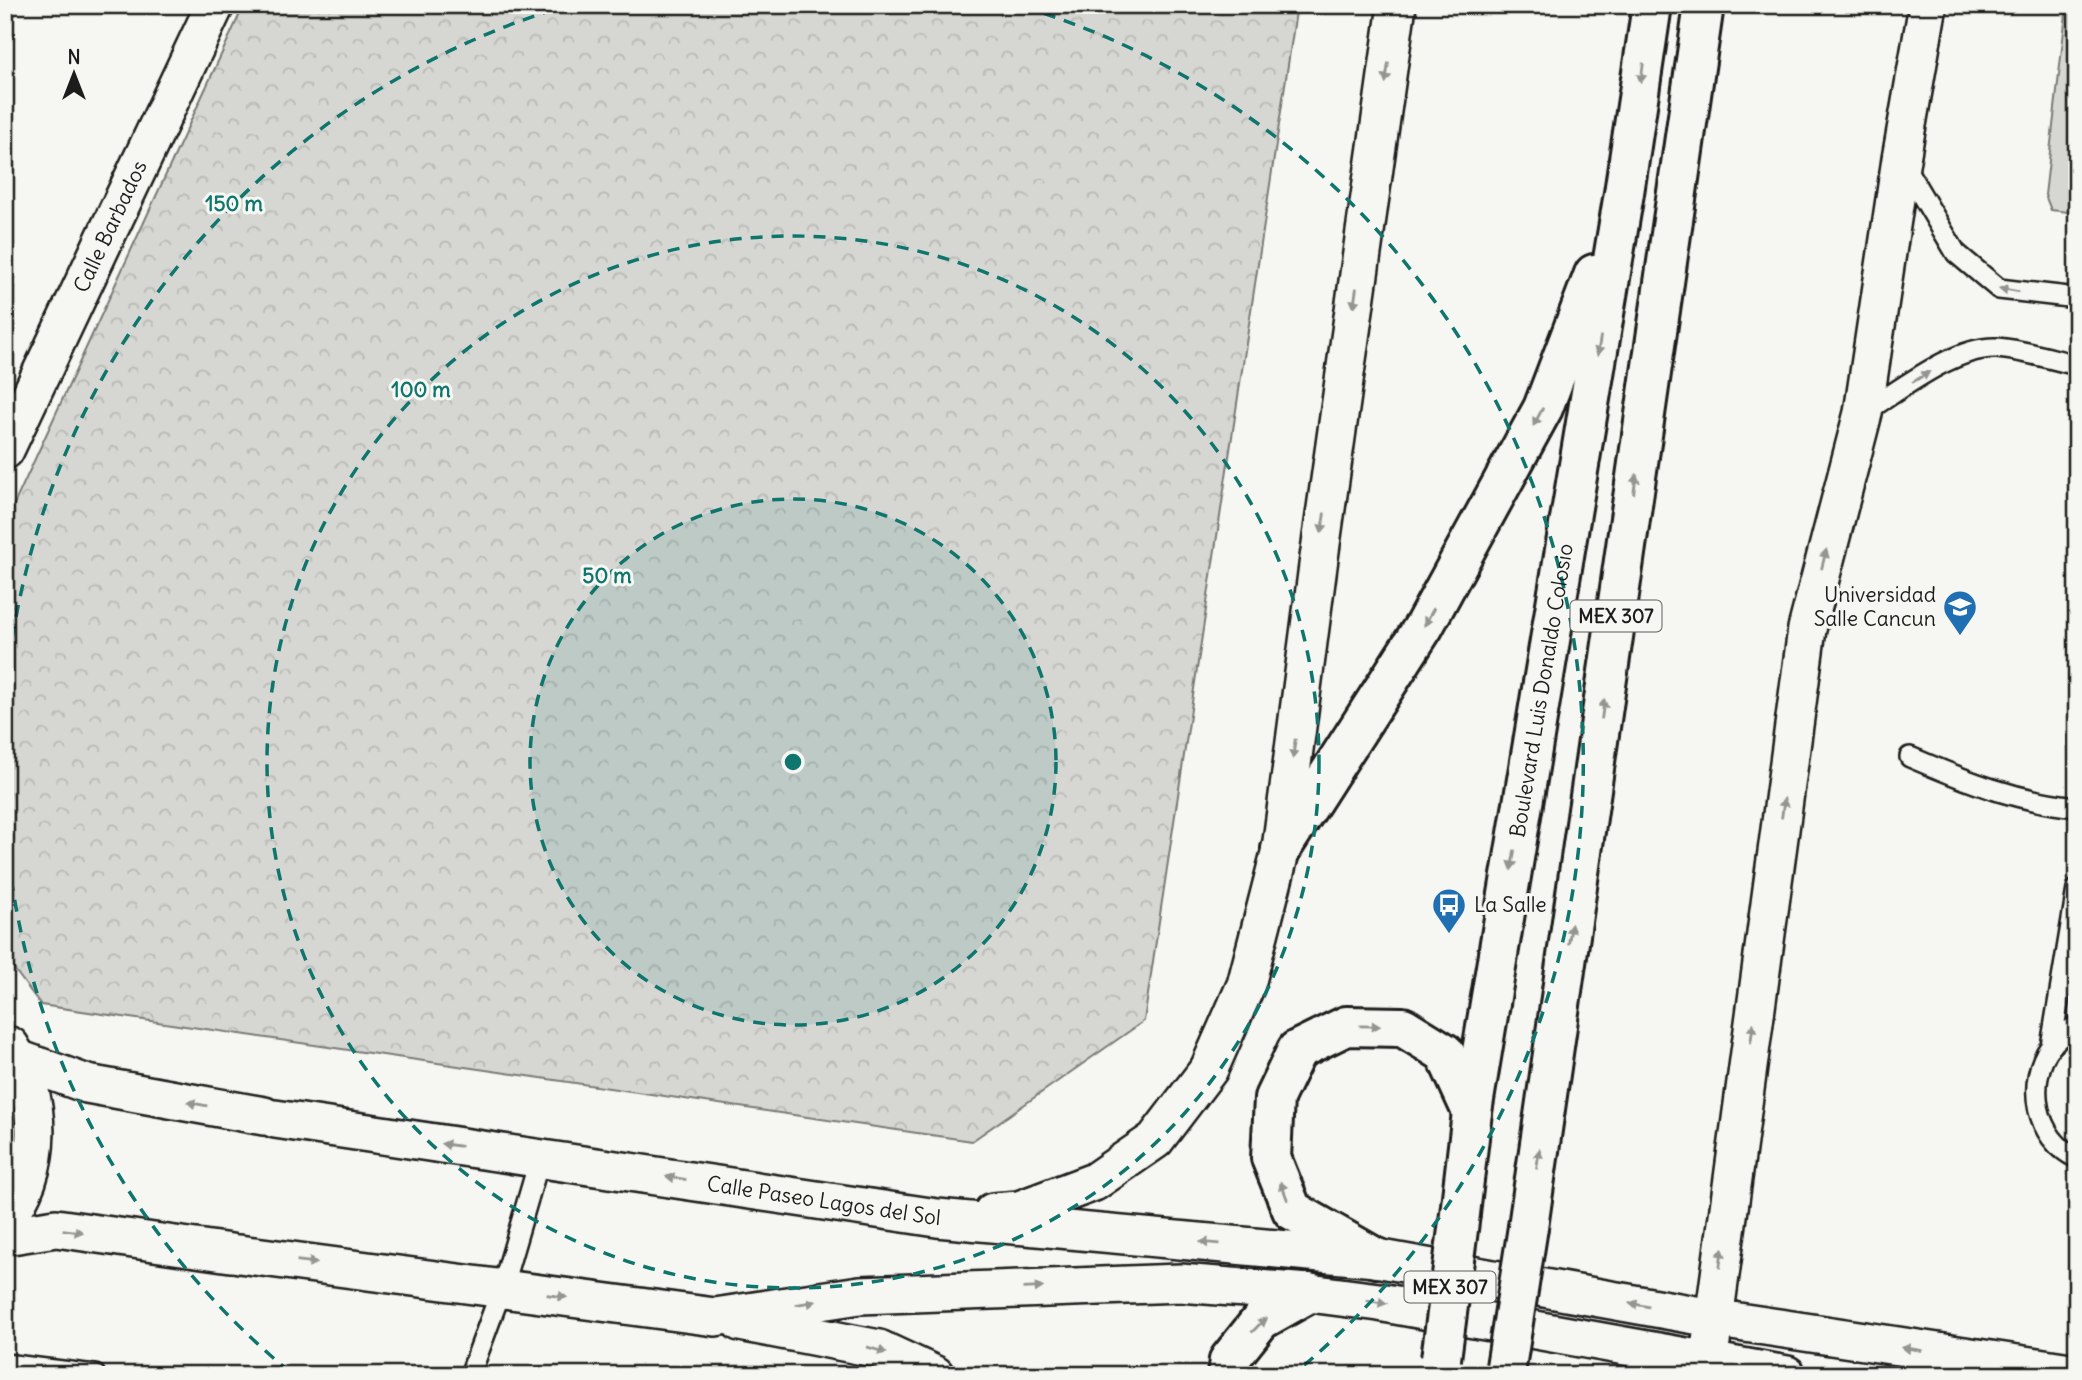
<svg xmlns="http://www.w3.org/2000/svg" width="2082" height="1380" font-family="Delius,sans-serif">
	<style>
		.forest { fill: url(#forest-crowns); stroke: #797977; stroke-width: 2 }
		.pitch { fill: #d6d6d2; stroke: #797977; stroke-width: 2 }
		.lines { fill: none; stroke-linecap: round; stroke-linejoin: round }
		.service-casing { stroke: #1c1c1c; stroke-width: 24 }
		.minor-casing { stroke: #1c1c1c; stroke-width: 42 }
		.primary-casing { stroke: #1c1c1c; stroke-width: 44 }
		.service { stroke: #f6f6f2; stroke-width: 19 }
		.minor { stroke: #f6f6f2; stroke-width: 37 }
		.primary { stroke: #f6f6f2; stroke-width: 38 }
		.primary-bridge-casing { stroke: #1c1c1c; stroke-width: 44; stroke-linecap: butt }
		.primary-bridge { stroke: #f6f6f2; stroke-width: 38 }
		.oneway { fill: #949492 }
		.ring { fill: none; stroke: #0f766e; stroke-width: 3.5; stroke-dasharray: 12 9 }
		.labels { text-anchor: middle; stroke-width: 6; stroke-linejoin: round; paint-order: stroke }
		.shield { fill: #f6f6f2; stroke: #5d5d5c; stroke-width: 2 }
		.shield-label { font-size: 19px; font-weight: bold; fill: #1c1c1c }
		.street-label { font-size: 21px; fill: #1c1c1c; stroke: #f6f6f2 }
		.poi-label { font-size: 21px; fill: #1c1c1c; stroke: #f6f6f2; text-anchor: end }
		.centre { fill: #0f766e; stroke: #f6f6f2; stroke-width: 3.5 }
		.ring-label { font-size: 21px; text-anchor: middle; font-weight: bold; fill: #0f766e; stroke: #f6f6f2; stroke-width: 6; stroke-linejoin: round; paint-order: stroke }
	</style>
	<defs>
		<pattern id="forest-crowns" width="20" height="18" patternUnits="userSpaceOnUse" patternTransform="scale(1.75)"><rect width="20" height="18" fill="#d6d6d2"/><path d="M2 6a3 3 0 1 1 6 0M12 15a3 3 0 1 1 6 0" fill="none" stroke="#b7b7b4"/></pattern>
	</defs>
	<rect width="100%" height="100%" fill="#f6f6f2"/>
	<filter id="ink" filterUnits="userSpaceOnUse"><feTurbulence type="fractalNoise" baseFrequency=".0143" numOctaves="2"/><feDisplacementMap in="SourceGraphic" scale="14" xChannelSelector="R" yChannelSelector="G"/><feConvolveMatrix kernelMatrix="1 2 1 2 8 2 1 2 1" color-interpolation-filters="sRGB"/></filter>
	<g filter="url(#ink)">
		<path class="forest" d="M244 5H1297L1144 1021 972 1141 41 1005 5 957V524Z"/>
		<path class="pitch" d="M2067 5H2077V213L2051 210 2045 195Z"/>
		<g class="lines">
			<g class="service-casing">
				<path id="service" d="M1902 162 1956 253 1999 289 2077 298
					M1863 413C1899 391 1954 346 1997 348 2023 350 2051 359 2077 365
					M1910 757C1966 781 2016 801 2077 807
					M2077 1026C2067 1031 2058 1037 2051 1046 2025 1081 2035 1140 2077 1158
					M2051 1046 2077 889
					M5 1364 95 1375
					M470 1375 502 1288 540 1158"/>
			</g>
			<g class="minor-casing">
				<g id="minor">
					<path id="s1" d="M5 450 215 5"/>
					<path d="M18 1059 87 1084 264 1116"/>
					<path id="s2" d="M275 1119 937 1218 1376 1258 1712 1318 2077 1373"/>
					<path d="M993 1212 1019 1210 1094 1182 1155 1140 1209 1069 1246 985 1281 849 1319 558 1397 5"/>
					<path d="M5 1220C45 1171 43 1097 10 1046"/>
					<path d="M5 1236 56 1228 231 1253"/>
					<path d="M239 1254 715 1317 860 1295 1180 1283 1309 1293 1379 1302 1787 1375"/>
					<path d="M740 1322 879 1349 935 1375"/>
					<path d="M1711 1342 1807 629 1863 413 1901 159 1928 5"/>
				</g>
			</g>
			<g class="primary-casing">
				<g id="primary">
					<path d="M1281 849 1424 626 1543 408 1594 274"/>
					<path id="s3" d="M1460 1214 1472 1112 1624 193 1652 5"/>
					<path d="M1528 1227 1704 5"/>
					<path d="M1376 1258 1292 1210 1271 1158 1274 1098 1297 1050 1346 1026 1403 1027 1445 1053 1472 1112"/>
					<path d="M1227 1375 1229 1360 1261 1320 1309 1293"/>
				</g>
			</g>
			<use href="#service" class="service"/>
			<use href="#minor" class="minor"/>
			<use href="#primary" class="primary"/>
			<g class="primary-bridge-casing">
				<path id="primary-bridge" d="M1441 1359 1460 1214
					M1506 1367 1528 1227"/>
			</g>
			<use href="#primary-bridge" class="primary-bridge"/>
		</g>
		<defs><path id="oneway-solid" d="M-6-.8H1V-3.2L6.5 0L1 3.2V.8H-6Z" transform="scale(1.75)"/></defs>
		<g class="oneway">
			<use href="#oneway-solid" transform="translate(1387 73) rotate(98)"/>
			<use href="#oneway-solid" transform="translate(1642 73) rotate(98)"/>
			<use href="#oneway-solid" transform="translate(2009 290) rotate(-170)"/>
			<use href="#oneway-solid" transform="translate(1355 298) rotate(98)"/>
			<use href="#oneway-solid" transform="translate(1599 346) rotate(99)"/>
			<use href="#oneway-solid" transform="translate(1921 377) rotate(-32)"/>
			<use href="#oneway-solid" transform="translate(1538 417) rotate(118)"/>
			<use href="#oneway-solid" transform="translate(1635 484) rotate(-82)"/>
			<use href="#oneway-solid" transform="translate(1323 523) rotate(98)"/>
			<use href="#oneway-solid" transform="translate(1824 559) rotate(-76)"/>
			<use href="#oneway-solid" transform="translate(1429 617) rotate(119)"/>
			<use href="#oneway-solid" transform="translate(1603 709) rotate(-82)"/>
			<use href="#oneway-solid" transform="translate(1294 749) rotate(97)"/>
			<use href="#oneway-solid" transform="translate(1783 808) rotate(-82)"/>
			<use href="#oneway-solid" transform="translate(1513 860) rotate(99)"/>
			<use href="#oneway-solid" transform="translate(1570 934) rotate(-82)"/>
			<use href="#oneway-solid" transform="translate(1370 1026) rotate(1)"/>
			<use href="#oneway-solid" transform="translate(1752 1033) rotate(-82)"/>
			<use href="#oneway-solid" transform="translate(197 1104) rotate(-170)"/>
			<use href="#oneway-solid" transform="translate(451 1145) rotate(-172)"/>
			<use href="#oneway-solid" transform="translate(1538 1159) rotate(-82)"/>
			<use href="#oneway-solid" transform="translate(676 1178) rotate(-171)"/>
			<use href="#oneway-solid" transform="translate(1284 1191) rotate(-111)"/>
			<use href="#oneway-solid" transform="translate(73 1231) rotate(8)"/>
			<use href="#oneway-solid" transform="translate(1210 1243) rotate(-175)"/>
			<use href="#oneway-solid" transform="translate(1721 1258) rotate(-82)"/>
			<use href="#oneway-solid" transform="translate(307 1262) rotate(7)"/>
			<use href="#oneway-solid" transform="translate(1033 1288) rotate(-2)"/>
			<use href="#oneway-solid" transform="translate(557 1296) rotate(8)"/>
			<use href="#oneway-solid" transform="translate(1377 1302) rotate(9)"/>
			<use href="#oneway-solid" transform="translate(806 1303) rotate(-9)"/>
			<use href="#oneway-solid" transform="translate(1639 1305) rotate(-170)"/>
			<use href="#oneway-solid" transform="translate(1259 1325) rotate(-45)"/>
			<use href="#oneway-solid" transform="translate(1912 1349) rotate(-171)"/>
			<use href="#oneway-solid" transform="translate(877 1350) rotate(17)"/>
		</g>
	</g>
	<circle cx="793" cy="762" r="263" fill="#0f766e" fill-opacity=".12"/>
	<g class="ring">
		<circle cx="793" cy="762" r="263"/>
		<circle cx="793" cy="762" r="526"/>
		<path d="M290 1372A790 790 0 0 1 5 824M5 700A790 790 0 0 1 562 7M1024 7A790 790 0 0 1 1296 1372"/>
	</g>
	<defs>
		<g id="university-pin" transform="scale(1.75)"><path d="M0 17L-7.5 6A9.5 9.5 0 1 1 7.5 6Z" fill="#1f6fb2" stroke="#f6f6f2"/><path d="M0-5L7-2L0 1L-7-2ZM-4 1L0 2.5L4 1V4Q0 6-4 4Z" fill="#fff"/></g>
		<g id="bus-pin" transform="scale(1.75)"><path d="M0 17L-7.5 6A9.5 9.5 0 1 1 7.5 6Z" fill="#1f6fb2" stroke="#f6f6f2"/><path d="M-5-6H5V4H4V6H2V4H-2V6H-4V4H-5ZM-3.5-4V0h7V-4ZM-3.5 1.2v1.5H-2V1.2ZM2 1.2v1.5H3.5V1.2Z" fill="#fff"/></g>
	</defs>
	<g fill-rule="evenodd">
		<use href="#university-pin" x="1960" y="607"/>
		<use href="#bus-pin" x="1449" y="905"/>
	</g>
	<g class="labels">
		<g class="shield">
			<rect x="1570.5" y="600.5" width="91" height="31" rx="5"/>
			<rect x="1404.5" y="1271.5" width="91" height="31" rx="5"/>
		</g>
		<g class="shield-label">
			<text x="1616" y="623">MEX 307</text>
			<text x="1450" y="1294">MEX 307</text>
		</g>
		<g class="street-label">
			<text dy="7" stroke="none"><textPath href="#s1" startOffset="247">Calle Barbados</textPath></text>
			<text dy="7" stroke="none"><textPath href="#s3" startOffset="530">Boulevard Luis Donaldo Colosio</textPath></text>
			<text dy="7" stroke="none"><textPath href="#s2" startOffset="555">Calle Paseo Lagos del Sol</textPath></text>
		</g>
		<g class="poi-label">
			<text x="1936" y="602">Universidad<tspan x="1936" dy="24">Salle Cancun</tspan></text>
			<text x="1474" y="912" text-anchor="start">La Salle</text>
		</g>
	</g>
	<circle cx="793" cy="762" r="10" class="centre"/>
	<g class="ring-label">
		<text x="234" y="211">150 m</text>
		<text x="421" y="397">100 m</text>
		<text x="607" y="583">50 m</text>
	</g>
	<rect width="2082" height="1380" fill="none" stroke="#f6f6f2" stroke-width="28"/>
	<rect x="14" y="14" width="2054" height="1352" fill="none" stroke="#1c1c1c" stroke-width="2.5" filter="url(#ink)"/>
	<g transform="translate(74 74)" stroke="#f6f6f2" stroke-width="5" paint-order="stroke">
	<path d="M0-5L12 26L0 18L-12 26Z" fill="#1c1c1c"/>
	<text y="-10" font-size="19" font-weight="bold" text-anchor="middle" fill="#1c1c1c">N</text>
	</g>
</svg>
